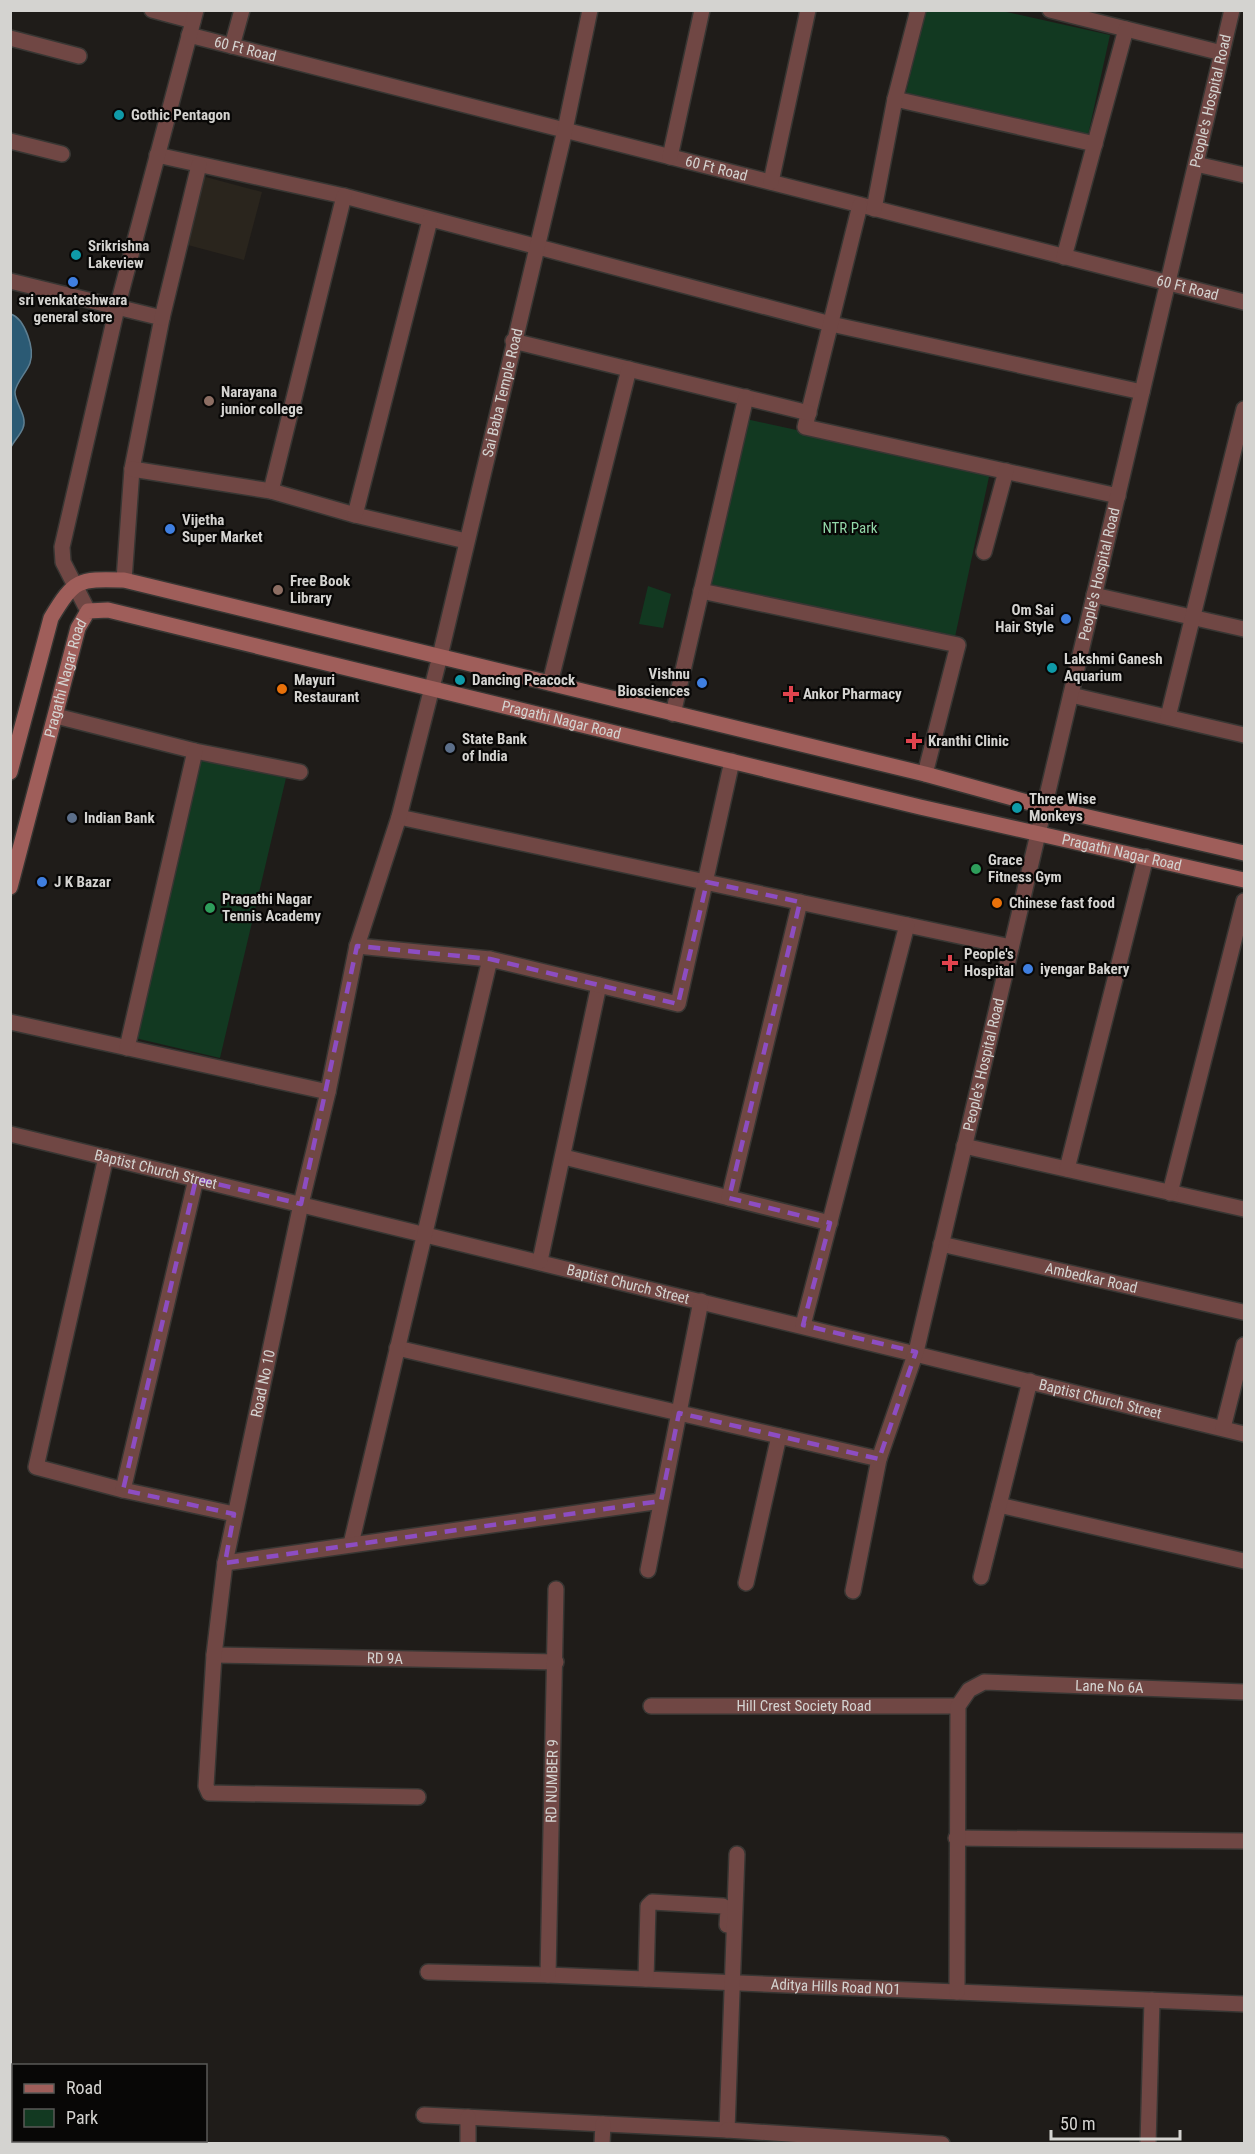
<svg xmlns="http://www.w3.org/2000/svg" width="1255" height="2154" font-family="'Roboto Condensed',sans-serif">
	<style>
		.built { fill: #2a251d }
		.green { fill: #123921 }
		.water { fill: #2b5a74; stroke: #5e7e90; stroke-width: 1.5 }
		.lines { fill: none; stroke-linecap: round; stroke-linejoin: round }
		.street-casing { stroke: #383633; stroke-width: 18 }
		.secondary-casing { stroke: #383633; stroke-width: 18 }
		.street { stroke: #704744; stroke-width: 15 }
		.secondary { stroke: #9f5e5a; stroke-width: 15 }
		.marked { fill: none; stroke: #8d4dc2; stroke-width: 4.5; stroke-dasharray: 12 8; stroke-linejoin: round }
		.culture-dot { fill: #0f9aa8; stroke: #080706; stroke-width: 2 }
		.shop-dot { fill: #3f7fe0; stroke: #080706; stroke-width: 2 }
		.education-dot { fill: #8d6e63; stroke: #080706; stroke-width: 2 }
		.food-dot { fill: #e8710a; stroke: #080706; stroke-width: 2 }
		.health-dot { fill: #e0444e; stroke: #080706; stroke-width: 2 }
		.service-dot { fill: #5c6f8a; stroke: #080706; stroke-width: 2 }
		.leisure-dot { fill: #2e9e5b; stroke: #080706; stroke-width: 2 }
		.labels { text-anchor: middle; stroke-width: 4.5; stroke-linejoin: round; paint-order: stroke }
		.street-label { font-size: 15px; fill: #d4d3d0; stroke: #080706 }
		.poi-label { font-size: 15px; font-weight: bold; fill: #d4d3d0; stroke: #080706; text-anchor: start }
		.park-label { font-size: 15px; fill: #92d7a8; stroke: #080706 }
	</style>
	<rect width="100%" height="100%" fill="#1f1c19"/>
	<path class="built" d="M202 176 262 192 244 260 184 244Z"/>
	<path class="green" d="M925 11H1002L1110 35 1088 135 906 93Z
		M746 419 990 472 955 637 710 584Z
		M648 586 671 594 663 628 639 624Z
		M201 758 286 778 220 1058 135 1038Z"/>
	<path class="water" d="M11 314C25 319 35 349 30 363 27 372 16 382 15 392 15 404 28 416 23 428 21 434 14 441 11 447Z"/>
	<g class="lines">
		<g class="street-casing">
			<g id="street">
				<path d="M152 10 193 21"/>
				<path d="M1050 10 1222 53"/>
				<path id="s1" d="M189 35 1244 302"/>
				<path d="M10 38 79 56"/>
				<path d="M232 46 242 10"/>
				<path d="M895 99 1095 144"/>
				<path d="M10 141 62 154"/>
				<path d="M157 155 344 196 831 324 1142 392"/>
				<path d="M670 157 702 10"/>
				<path d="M1196 164 1244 175"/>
				<path d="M771 182 808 10"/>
				<path d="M860 205 805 427 1118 496"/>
				<path d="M874 209 895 99 918 10"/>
				<path d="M1064 257 1126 29"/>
				<path d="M10 281 162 318 132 469 124 580"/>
				<path d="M162 318 199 165"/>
				<path d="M513 341 809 413"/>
				<path d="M132 469 271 491 355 515 466 541"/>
				<path d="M271 491 344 196"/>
				<path d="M355 515 430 220"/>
				<path d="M984 552 1006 471"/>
				<path d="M701 591 958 645 925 774"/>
				<path d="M1094 595 1244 629"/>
				<path d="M88 611 63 562 62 547 117 308 196 10"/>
				<path d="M550 683 629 369"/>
				<path d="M1071 695 1244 735"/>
				<path d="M673 714 746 397"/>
				<path d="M56 716 195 751 300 772"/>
				<path d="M1168 717 1244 409"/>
				<path d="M399 817 1011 947"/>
				<path d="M357 946 490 959"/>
				<path d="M10 1022 328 1092"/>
				<path d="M127 1048 195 751"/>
				<path id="s2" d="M10 1134 1244 1434"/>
				<path d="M964 1146 1244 1209"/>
				<path d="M106 1157 36 1467 123 1490 234 1514"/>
				<path d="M564 1157 830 1223"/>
				<path d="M1067 1169 1146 857"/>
				<path d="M1170 1193 1244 901"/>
				<path d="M729 1198 800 902"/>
				<path id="s3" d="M941 1244 1243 1312"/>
				<path d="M540 1261 599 985"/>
				<path d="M803 1325 907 925"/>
				<path d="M397 1348 879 1459"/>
				<path d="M1223 1428 1244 1345"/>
				<path d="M123 1490 196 1179"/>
				<path d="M999 1505 1244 1561"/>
				<path d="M351 1544 490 959 678 1004 732 761"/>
				<path d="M225 1563 661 1501"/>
				<path d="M648 1570 701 1301"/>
				<path d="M981 1577 1030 1381"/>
				<path d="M746 1583 779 1436"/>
				<path id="s4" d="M853 1591 879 1459 916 1352 1232 10"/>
				<path id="s5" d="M214 1655 556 1662"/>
				<path id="s6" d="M651 1706H958"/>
				<path id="s7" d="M418 1797 209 1793 206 1786 214 1655 225 1563 301 1204 328 1092 357 946 399 817 440 656 565 130 590 10"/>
				<path d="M956 1838 1244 1841"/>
				<path id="s8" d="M428 1972 548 1975 1244 2004"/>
				<path id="s9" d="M548 1975 556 1589"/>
				<path d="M646 1979 648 1906 652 1902 723 1906 728 1910 727 1925"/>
				<path id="s10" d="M957 1992 958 1706 969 1690 984 1682 1244 1692"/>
				<path d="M424 2115 727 2130 737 1854"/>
				<path d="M727 2130 942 2144"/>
				<path d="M468 2144V2117"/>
				<path d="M602 2144 603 2124"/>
				<path d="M1148 2144 1152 2000"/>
			</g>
		</g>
		<g class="secondary-casing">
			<g id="secondary">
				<path d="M10 772 51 618C75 578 79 579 124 580L925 774 1045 807 1244 853"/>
				<path id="s11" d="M10 887 78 628 88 611 108 610 920 807 1244 880"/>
			</g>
		</g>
		<use href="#street" class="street"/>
		<use href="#secondary" class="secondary"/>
	</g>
	<path class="marked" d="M707 882 800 902 729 1198 830 1223 803 1325 916 1352 879 1459 679 1413 661 1501 225 1563 234 1514 123 1490 196 1179 301 1204 357 946 490 959 678 1004Z"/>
	<g class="culture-dot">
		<circle cx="119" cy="115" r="6"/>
		<circle cx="76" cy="255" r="6"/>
		<circle cx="1052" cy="668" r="6"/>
		<circle cx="460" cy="680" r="6"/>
		<circle cx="1017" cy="808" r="6"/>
	</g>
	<g class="shop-dot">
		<circle cx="73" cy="282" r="6"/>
		<circle cx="170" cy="529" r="6"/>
		<circle cx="1066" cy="619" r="6"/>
		<circle cx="702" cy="683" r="6"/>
		<circle cx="42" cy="882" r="6"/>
		<circle cx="1028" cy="969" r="6"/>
	</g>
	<g class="education-dot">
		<circle cx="209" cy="401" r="6"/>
		<circle cx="278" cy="590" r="6"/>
	</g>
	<g class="food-dot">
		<circle cx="282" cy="689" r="6"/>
		<circle cx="997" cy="903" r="6"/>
	</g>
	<g class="health-dot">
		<path d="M788 685h6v6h6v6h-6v6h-6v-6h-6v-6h6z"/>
		<path d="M911 732h6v6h6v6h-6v6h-6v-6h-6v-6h6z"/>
		<path d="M947 954h6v6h6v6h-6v6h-6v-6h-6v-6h6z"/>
	</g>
	<g class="service-dot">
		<circle cx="450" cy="748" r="6"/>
		<circle cx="72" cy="818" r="6"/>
	</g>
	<g class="leisure-dot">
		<circle cx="976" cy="869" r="6"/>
		<circle cx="210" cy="908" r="6"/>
	</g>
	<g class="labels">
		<g class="street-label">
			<text dy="5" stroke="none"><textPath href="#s1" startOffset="58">60 Ft Road</textPath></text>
			<text dy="5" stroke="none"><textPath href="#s4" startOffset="1533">People's Hospital Road</textPath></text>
			<text dy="5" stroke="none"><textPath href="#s1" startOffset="544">60 Ft Road</textPath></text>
			<text dy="5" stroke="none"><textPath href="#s1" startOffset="1030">60 Ft Road</textPath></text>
			<text dy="5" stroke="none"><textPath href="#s7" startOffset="1644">Sai Baba Temple Road</textPath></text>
			<text dy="5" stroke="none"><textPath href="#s4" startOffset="1047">People's Hospital Road</textPath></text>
			<text dy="5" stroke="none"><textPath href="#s11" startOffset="216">Pragathi Nagar Road</textPath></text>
			<text dy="5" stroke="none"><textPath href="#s11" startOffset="774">Pragathi Nagar Road</textPath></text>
			<text dy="5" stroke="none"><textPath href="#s11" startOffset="1350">Pragathi Nagar Road</textPath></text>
			<text dy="5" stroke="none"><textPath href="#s4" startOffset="543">People's Hospital Road</textPath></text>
			<text dy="5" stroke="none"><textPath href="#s2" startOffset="150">Baptist Church Street</textPath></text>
			<text dy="5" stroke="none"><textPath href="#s3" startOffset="154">Ambedkar Road</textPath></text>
			<text dy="5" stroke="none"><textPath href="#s2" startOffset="636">Baptist Church Street</textPath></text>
			<text dy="5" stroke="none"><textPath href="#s7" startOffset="624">Road No 10</textPath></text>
			<text dy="5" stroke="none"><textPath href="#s2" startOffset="1122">Baptist Church Street</textPath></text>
			<text dy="5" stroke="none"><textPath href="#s5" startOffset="171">RD 9A</textPath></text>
			<text dy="5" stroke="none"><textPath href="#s10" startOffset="448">Lane No 6A</textPath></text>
			<text dy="5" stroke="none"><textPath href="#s6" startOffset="153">Hill Crest Society Road</textPath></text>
			<text dy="5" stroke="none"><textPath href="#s9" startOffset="194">RD NUMBER 9</textPath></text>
			<text dy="5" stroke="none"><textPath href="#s8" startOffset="408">Aditya Hills Road NO1</textPath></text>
		</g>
		<g class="poi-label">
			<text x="131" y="120">Gothic Pentagon</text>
			<text x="88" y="251">Srikrishna<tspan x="88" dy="17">Lakeview</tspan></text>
			<text x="73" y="305" text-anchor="middle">sri venkateshwara<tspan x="73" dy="17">general store</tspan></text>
			<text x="221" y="397">Narayana<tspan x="221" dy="17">junior college</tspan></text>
			<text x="182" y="525">Vijetha<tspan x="182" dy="17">Super Market</tspan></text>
			<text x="290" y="586">Free Book<tspan x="290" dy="17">Library</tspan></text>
			<text x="1054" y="615" text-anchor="end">Om Sai<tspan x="1054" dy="17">Hair Style</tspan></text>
			<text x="1064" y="664">Lakshmi Ganesh<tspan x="1064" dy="17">Aquarium</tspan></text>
			<text x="690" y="679" text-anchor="end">Vishnu<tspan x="690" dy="17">Biosciences</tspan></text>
			<text x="294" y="685">Mayuri<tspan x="294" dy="17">Restaurant</tspan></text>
			<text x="472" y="685">Dancing Peacock</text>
			<text x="803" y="699">Ankor Pharmacy</text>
			<text x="462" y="744">State Bank<tspan x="462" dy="17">of India</tspan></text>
			<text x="928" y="746">Kranthi Clinic</text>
			<text x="1029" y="804">Three Wise<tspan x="1029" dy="17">Monkeys</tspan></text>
			<text x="84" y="823">Indian Bank</text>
			<text x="988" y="865">Grace<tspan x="988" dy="17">Fitness Gym</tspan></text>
			<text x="54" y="887">J K Bazar</text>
			<text x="222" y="904">Pragathi Nagar<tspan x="222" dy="17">Tennis Academy</tspan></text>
			<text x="1009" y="908">Chinese fast food</text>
			<text x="964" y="959">People's<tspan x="964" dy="17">Hospital</tspan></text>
			<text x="1040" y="974">iyengar Bakery</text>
		</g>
		<g class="park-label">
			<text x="850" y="533">NTR Park</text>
		</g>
	</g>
	<rect width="1255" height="2154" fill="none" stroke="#d4d3d0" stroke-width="24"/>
	<rect x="12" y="2064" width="195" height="78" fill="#080706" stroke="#5a5957" stroke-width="1.5"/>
	<rect x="24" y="2084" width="30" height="9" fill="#9f5e5a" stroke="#5a5957" stroke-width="1.5"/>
	<text x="66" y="2094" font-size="18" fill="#d4d3d0">Road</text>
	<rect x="24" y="2109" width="30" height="18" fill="#123921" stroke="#5a5957" stroke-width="1.5"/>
	<text x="66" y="2124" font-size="18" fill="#d4d3d0">Park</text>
	<path d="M1051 2130v9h129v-9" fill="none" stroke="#d4d3d0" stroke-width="3"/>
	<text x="1060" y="2130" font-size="18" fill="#d4d3d0" stroke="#080706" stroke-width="4.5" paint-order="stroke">50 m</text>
</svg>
